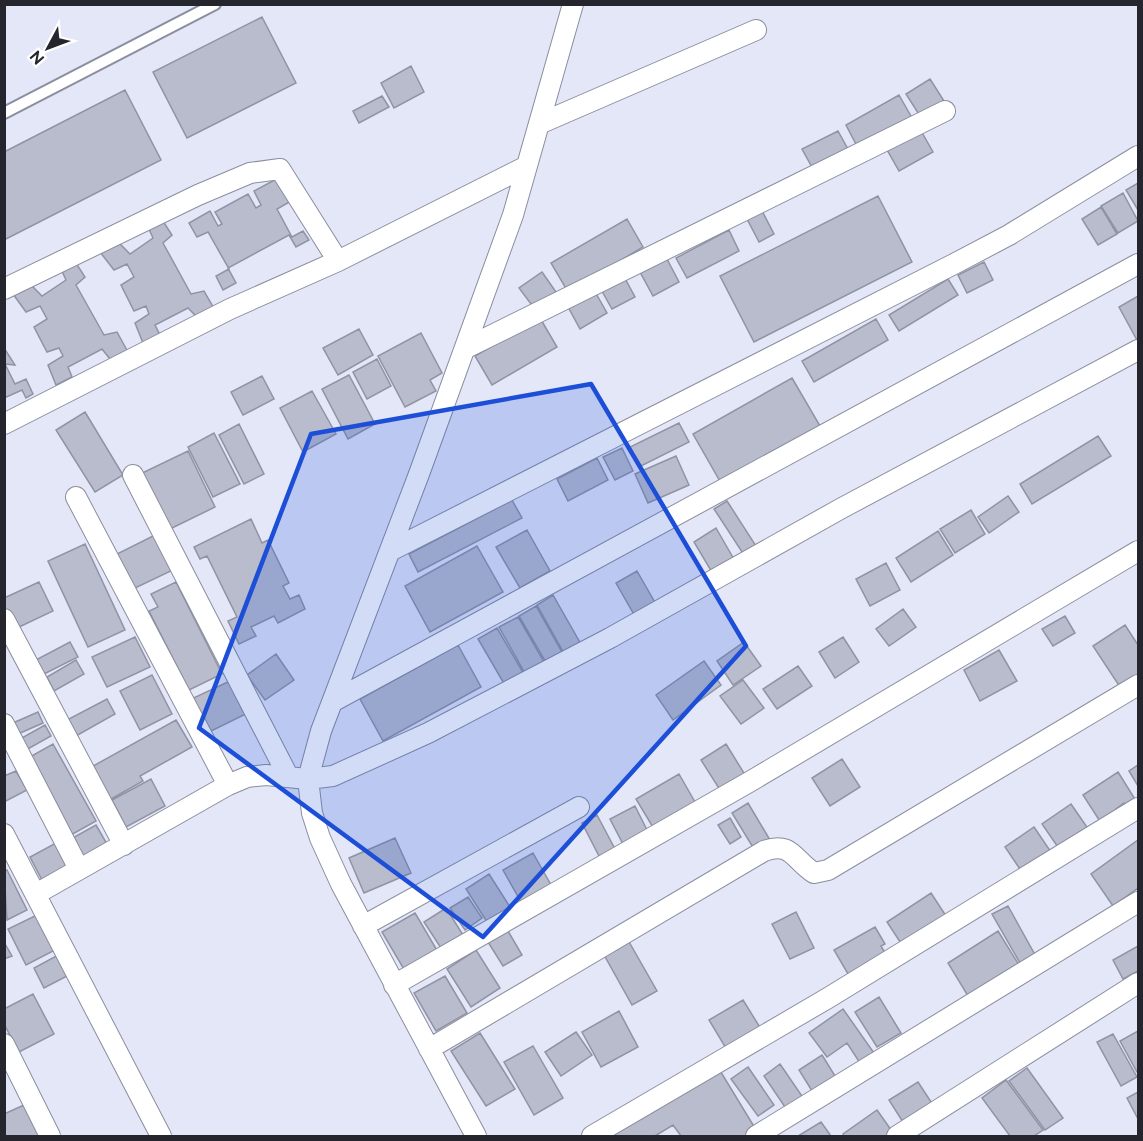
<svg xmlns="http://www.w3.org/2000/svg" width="1143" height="1141" font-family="Raleway,sans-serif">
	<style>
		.building { fill: #b8bccc; stroke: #8f93a3; stroke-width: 1.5 }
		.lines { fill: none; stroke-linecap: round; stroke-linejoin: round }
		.lane-casing { stroke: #8a8e9e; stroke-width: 14 }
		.street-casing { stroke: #8a8e9e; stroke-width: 22 }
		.lane { stroke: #fff; stroke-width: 10 }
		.street { stroke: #fff; stroke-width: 20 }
		.marked { fill: #1d4ed8; fill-opacity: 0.2; stroke: #1d4ed8; stroke-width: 4.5; stroke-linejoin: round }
	</style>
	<rect width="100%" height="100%" fill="#e3e7f8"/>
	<path class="building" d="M262 17 296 83 187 138 153 72Z
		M411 66 424 92 394 108 381 83Z
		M930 79 944 101 920 116 906 94Z
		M125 90 161 160 4 240V152Z
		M899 95 912 118 858 148 846 125Z
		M382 96 389 107 359 123 353 111Z
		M920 129 933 152 899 171 886 148Z
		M838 131 849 151 813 169 802 149Z
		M280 177 293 200 277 209 292 237 303 231 309 240 296 247 289 235 228 268 236 283 223 290 216 276 229 269 208 232 197 237 189 223 210 211 218 226 222 224 215 212 248 194 256 208 261 205 254 191Z
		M1138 183V210L1126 190Z
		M1123 193 1138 221 1118 233 1101 206Z
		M878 196 912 262 754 342 720 276Z
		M1101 207 1117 234 1098 245 1082 219Z
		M761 209 774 234 759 242 746 217Z
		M161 218 172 235 163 243 191 294 204 291 215 310 197 317 188 308 155 325 160 335 143 343 135 323 149 314 146 306 134 311 121 285 134 277 127 264 114 270 100 252 120 244 130 254 153 238 148 227Z
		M627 219 643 247 568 292 551 263Z
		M729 230 739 251 687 278 676 258Z
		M667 259 679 282 653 296 640 272Z
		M74 260 85 277 76 285 104 335 117 332 128 352 110 359 102 349 68 367 72 377 56 385 48 365 63 356 59 348 47 352 34 327 47 319 40 306 26 312 13 294 32 286 42 296 66 280 61 269Z
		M984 262 993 280 967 293 958 275Z
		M621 271 635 297 612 309 598 284Z
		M542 272 556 292 534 308 519 288Z
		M948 279 958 295 899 331 889 315Z
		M594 290 607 313 580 329 567 305Z
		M1138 296V342L1119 307Z
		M540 318 557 347 492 385 475 356Z
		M876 319 888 340 814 382 802 361Z
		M359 329 373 355 338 375 323 348Z
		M421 333 442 373 430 380 436 391 405 407 378 356Z
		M6 351 15 365 5 364 15 384 26 379 33 394 26 398 22 390 4 398V352Z
		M377 359 391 386 367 399 353 372Z
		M349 375 375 424 348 439 322 389Z
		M262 376 274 399 243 415 231 392Z
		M792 378 820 426 721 483 693 434Z
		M312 391 336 434 303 452 280 408Z
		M85 412 123 475 95 492 56 430Z
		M679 423 689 442 639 467 630 447Z
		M239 424 264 474 244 484 219 435Z
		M214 433 240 484 213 497 188 447Z
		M1098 436 1111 456 1032 504 1020 484Z
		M622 448 633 471 615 480 603 457Z
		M188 451 215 507 168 530 140 474Z
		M676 456 689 485 648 503 635 474Z
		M597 458 608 480 568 501 557 479Z
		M1008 496 1019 512 989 533 978 517Z
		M512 500 522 518 418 572 409 554Z
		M727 501 756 546 744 555 714 509Z
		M971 510 985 534 955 553 940 529Z
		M251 519 262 543 268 540 289 583 283 586 290 599 299 595 305 609 278 623 274 616 251 627 256 636 239 644 228 621 237 617 207 556 200 559 194 547Z
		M716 528 735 561 713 574 694 542Z
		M527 530 550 571 520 588 496 547Z
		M938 531 953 555 911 582 896 558Z
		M157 534 175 569 133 589 115 555Z
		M85 544 125 630 88 647 48 561Z
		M477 546 503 592 430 632 405 586Z
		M886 563 900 590 870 606 856 579Z
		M637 571 657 606 636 618 616 583Z
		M39 582 53 611 15 629 4 607V598Z
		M176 582 222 674 189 690 149 611 158 607 151 594Z
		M553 595 582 646 565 655 537 605Z
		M536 606 564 656 548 666 519 616Z
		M903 609 916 627 889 646 876 629Z
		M1065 616 1075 633 1053 646 1042 629Z
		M518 617 545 664 526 675 499 627Z
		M1125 625 1138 645V675L1120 687 1093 646Z
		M497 628 525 676 506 687 478 639Z
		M135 637 150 667 107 687 92 657Z
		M843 637 859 662 835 678 819 652Z
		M70 642 78 657 40 676 32 662Z
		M744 642 761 666 733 685 717 661Z
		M458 645 481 687 383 741 360 699Z
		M999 650 1017 681 980 701 964 670Z
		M276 654 294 680 265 700 247 675Z
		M76 660 84 674 54 691 47 677Z
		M704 661 721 685 673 720 656 695Z
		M798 666 812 686 777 709 763 689Z
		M152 675 172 714 140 730 120 691Z
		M232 680 248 713 203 735 187 701Z
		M743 680 764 708 741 724 720 696Z
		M107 699 115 714 76 736 67 720Z
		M38 712 43 723 18 734 13 723Z
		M176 720 192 747 140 776 143 781 104 803 86 770Z
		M45 725 51 736 26 750 20 739Z
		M53 744 96 821 71 835 28 758Z
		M726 744 747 778 722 793 701 760Z
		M842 759 860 787 830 806 812 778Z
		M1138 765V786L1129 771Z
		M16 771 27 790 4 802V776Z
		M1118 772 1138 804 1128 810 1124 803 1116 809 1120 815 1103 826 1083 795Z
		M679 774 699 809 657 834 636 799Z
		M151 779 165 806 126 827 112 800Z
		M748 803 770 840 754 849 732 813Z
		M1071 804 1091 833 1062 853 1042 824Z
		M635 806 649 834 624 846 610 819Z
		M597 815 615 849 600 858 582 823Z
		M730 818 741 837 730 844 718 825Z
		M96 825 107 844 80 860 69 840Z
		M1034 827 1053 855 1024 875 1005 847Z
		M395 838 411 873 364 893 349 858Z
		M1138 840V888L1113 906 1091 874Z
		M56 843 70 868 43 882 30 857Z
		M533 853 551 885 521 902 503 870Z
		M7 870 27 910 7 920 4 871Z
		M489 874 510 907 487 922 466 889Z
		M931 893 948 919 904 948 887 922Z
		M468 897 482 918 465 930 450 908Z
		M1008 906 1039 962 1024 970 992 914Z
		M446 908 463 935 441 948 424 922Z
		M796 912 814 948 790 959 772 924Z
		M415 913 438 952 405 971 382 932Z
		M39 914 57 949 26 965 8 929Z
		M875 927 885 944 881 946 888 958 851 979 834 950Z
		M508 931 522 955 503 966 488 942Z
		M998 931 1019 965 968 996 948 963Z
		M628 940 657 991 632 1005 603 953Z
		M4 942 12 956 4 959Z
		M1138 946V971L1123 979 1113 960Z
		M476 950 500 988 471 1007 447 969Z
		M60 954 71 974 44 988 34 968Z
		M445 976 467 1013 436 1031 414 993Z
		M33 994 54 1034 19 1052 4 1024V1009Z
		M879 997 901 1033 877 1047 855 1012Z
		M743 1000 761 1029 727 1050 709 1020Z
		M843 1009 874 1053 860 1063 847 1043 827 1057 809 1033Z
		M619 1011 638 1047 601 1067 582 1032Z
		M1138 1031V1072H1137L1120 1041Z
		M576 1032 592 1055 561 1076 545 1052Z
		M480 1033 515 1089 486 1106 451 1051Z
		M1113 1034 1137 1077 1121 1086 1097 1042Z
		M533 1046 563 1098 534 1115 504 1062Z
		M822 1055 840 1084 817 1099 799 1070Z
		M780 1064 806 1102 789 1113 764 1076Z
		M748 1067 774 1105 758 1116 731 1079Z
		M1027 1068 1063 1118 1045 1130 1009 1081Z
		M719 1069 758 1133 753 1136H681L673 1125 655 1136H608Z
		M1006 1080 1043 1130 1034 1136H1010L982 1098Z
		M918 1082 935 1108 906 1127 889 1100Z
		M1138 1092V1119L1127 1098Z
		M24 1105 39 1136H4V1114Z
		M877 1110 894 1134 890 1136H844L843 1134Z
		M821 1122 831 1136H798Z"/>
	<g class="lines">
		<g class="lane-casing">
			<path id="lane" d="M4 113 215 4"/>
		</g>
		<g class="street-casing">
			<path id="street" d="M539 124 756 30
				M4 289 198 195 250 173 280 169 338 261
				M466 348 945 111
				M4 424 230 309 338 261 527 166
				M133 475 288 776
				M76 497 228 785
				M390 551 952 265 1009 235 1138 156
				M4 619 124 845
				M332 702 1138 264
				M4 724 79 869
				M4 834 161 1136
				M36 894 228 785 247 777 266 775 308 779 333 776 428 733 610 638 842 508 1138 350
				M363 926 579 807
				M394 985 751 781 1138 551
				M4 1044 50 1136
				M429 1049 764 851C791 841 793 859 814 873L828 870 1138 685
				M476 1136 341 884 320 838 312 813 308 779 321 731 419 474 513 215 573 4
				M592 1136 828 998 1138 808
				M756 1136 1138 902
				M897 1136 1138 983"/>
		</g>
		<use href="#lane" class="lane"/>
		<use href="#street" class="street"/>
	</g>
	<path class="marked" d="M591 384 746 646 483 937 199 728 311 434Z"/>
	<rect width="1143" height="1141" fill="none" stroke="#25262d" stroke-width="12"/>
	<g transform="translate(48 48) rotate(229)" stroke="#ffffff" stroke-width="4.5" paint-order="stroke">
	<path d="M0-4.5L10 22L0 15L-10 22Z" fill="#25262d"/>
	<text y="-9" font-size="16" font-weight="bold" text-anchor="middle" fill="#25262d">N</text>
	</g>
</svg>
